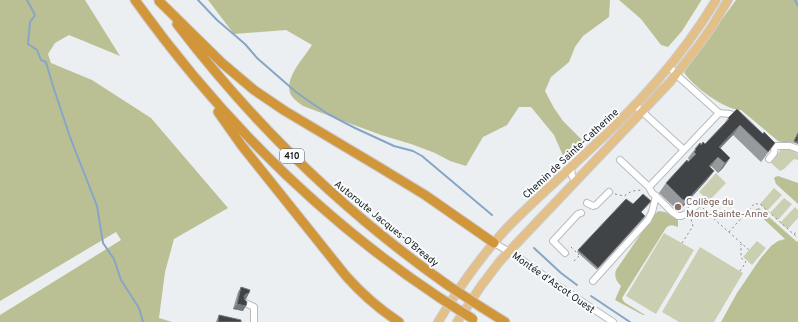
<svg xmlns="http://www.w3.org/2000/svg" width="798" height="322" font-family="Overpass,sans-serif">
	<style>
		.green { fill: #cbcfb2 }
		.forest { fill: #bbc094 }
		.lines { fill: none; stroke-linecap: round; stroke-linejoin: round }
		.stream { stroke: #87a5c7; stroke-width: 2 }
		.minor-casing { stroke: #b8bbbe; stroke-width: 8 }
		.major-casing { stroke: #cccccd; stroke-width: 10 }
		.highway-casing { stroke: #cccccd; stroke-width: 11 }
		.path { stroke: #858789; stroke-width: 1; stroke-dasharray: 2 3; stroke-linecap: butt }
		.minor { stroke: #fff; stroke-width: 6 }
		.major { stroke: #e4c089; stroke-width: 8 }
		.highway { stroke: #d2963a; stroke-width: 9 }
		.highway-bridge-casing { stroke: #cccccd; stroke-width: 11; stroke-linecap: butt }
		.highway-bridge { stroke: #d2963a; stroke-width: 9 }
		.wall { fill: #969a9c }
		.shaded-wall { fill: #74777a }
		.building { fill: #414447; stroke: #74777a }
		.education-dot { fill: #8d6e63; stroke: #f9fcfe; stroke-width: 1.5 }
		.labels { text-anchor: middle; stroke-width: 4; stroke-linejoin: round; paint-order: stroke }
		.shield { fill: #f9fcfe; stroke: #5c5d5e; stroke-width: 1 }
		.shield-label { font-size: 9px; font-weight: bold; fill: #18191a }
		.street-label { font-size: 10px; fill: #18191a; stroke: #f9fcfe }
		.education-label { font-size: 10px; fill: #785e54; stroke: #f9fcfe; text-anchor: start }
	</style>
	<rect width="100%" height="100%" fill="#ebeff2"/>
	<path class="green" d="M782 148 790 149 798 154V160L794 159 784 169 780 171 771 163Z
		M716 173 726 183 709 201 699 192Z
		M774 188 782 195 767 211 760 204Z
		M784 198 792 204 778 220 770 213Z
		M795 207 798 210V218L788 229 780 223Z
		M664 233 694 250 656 314 626 296Z
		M757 241 766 248 752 265 743 257Z
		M700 247 743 273 714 322H679L662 312Z"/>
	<path class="forest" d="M0 0H85L120 56 69 35 55 43 48 54 51 63 92 80 151 118 228 208 174 239 165 272 159 318 172 322H0V315L121 240 116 232 0 301Z
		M208 0H610L609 17 583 36 575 47 569 62 551 77 545 91 554 108 563 121 582 140 564 158 554 135 531 107H519L507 125 483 137 466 166 450 161 435 153 411 144 381 135 303 106C299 103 294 100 291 95 283 79 304 58 312 45L286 30 234 34Z
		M619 0H701V1L682 31 668 47 661 45 641 19Z
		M736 0H798V133L793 143H785L778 141 741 110C725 110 692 86 684 72Z
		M778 176 798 183V204L776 184 774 178 775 177Z
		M759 208 797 242 798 241V322H721L737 293 760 259 771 246 778 241 785 239 755 211 756 209Z
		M659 211 665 212 677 218 678 221V227C672 225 670 224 666 228L622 298 624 302 645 315H643L615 300 621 286C616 281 614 276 616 270L649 222 657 212Z"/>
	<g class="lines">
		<path class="stream" d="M27 0 35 15 30 22 28 44 37 50 41 60 46 62 52 83 70 137 97 206 103 243 114 259 121 280 139 308 143 322
			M198 0 217 20 245 44 257 58 296 92 313 104 328 114 355 128 394 146 413 151 422 156 492 215
			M795 0 798 6
			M534 248 561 273 577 285
			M591 296 630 322"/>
		<g class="minor-casing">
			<path id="minor" d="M635 105 684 150 719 113 680 78 677 74 669 67
				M719 113 730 114 738 118
				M767 142 772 146H790L798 149
				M769 159 774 153 775 146
				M620 160 649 187 684 150
				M571 167 572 176 576 181
				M649 187 652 193 656 196 672 212 678 216H681L686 214 698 204
				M587 203 593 206 596 205 609 192
				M494 243 515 255 554 283 613 322
				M565 253 553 241 578 214 581 213
				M593 281 648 220 652 212 656 196
				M245 303 254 307V322"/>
		</g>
		<g class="major-casing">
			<path id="major" d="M438 322C458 289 480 257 506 229 531 203 559 179 585 154 635 108 681 59 716 0
				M457 322 481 286 500 261 670 82 699 45 713 25 728 0"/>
		</g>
		<g class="highway-casing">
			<path id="highway" d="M135 0C218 116 321 219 440 298
				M159 1 222 63 254 90 285 111 379 167 425 195 494 243
				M177 24C254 125 345 213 449 286
				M218 112 242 146 346 276C362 294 379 309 399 322
				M481 307 505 322"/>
		</g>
		<path class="path" d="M615 194 624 196 632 191 642 190
			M703 199 705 197
			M703 208 713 218 749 250
			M729 232 755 203 757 204H760L798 238
			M794 234 797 232
			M682 243 693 226 691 219
			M571 247 579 255
			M574 261 580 255
			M740 271 746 262 741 258V244"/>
		<use href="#minor" class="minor"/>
		<use href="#major" class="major"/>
		<use href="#highway" class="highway"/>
		<g class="highway-bridge-casing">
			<path id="highway-bridge" d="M449 286 481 307
				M440 298 473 319"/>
		</g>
		<use href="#highway-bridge" class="highway-bridge"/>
	</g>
	<path class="wall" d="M728 118 763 134 775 143 761 162 733 135 720 148 730 158 723 168 718 173 711 166 710 167 714 171 707 180 679 211 675 208 659 193 666 183 689 160 688 158 695 149 701 145 705 144 724 124Z
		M651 202 641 212 644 218 597 270 577 252 578 250 633 204Z
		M241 287 249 293 246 299H245L243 311 233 309 238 292Z
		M219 315 241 322H216L217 319Z"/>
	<path class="shaded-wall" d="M740 125 733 135 712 157 719 147Z
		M794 141 798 142V144L793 142Z
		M718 157 711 166 702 176 709 166Z
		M730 158 723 168 718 173 725 163Z
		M714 171 707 180 679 211 686 201Z
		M249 293 246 299H243L246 294Z
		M237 304 246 306 243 311 233 309Z"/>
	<path class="building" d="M737 109 763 134 764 132 775 143 768 152 740 125 719 147 730 158 725 163 718 157 709 166 714 171 686 201 682 199 666 183 687 160 688 162 696 154 694 152 696 150 695 149 700 143 701 145 703 142 705 144 729 119 728 118Z
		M798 133V142L794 141Z
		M643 194 651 201 641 212 645 216 598 268 578 250 626 199 633 204Z
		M241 287 250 290 249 293 246 294 244 296 245 300 247 302 246 306 237 304Z
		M219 315 241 320V322H218Z"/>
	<circle class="education-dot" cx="678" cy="207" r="4"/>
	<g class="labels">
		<rect class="shield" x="280" y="149" width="24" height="14" rx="3"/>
		<g class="shield-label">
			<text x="292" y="159">410</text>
		</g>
		<g class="street-label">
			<text transform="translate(570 153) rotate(-43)" y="4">Chemin de Sainte-Catherine</text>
			<text transform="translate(387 223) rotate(39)" y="4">Autoroute Jacques-O'Bready</text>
			<text transform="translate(554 282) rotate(35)" y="4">Montée d'Ascot Ouest</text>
		</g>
		<g class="education-label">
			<text x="686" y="205">Collège du<tspan x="686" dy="12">Mont-Sainte-Anne</tspan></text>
		</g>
	</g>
</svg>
